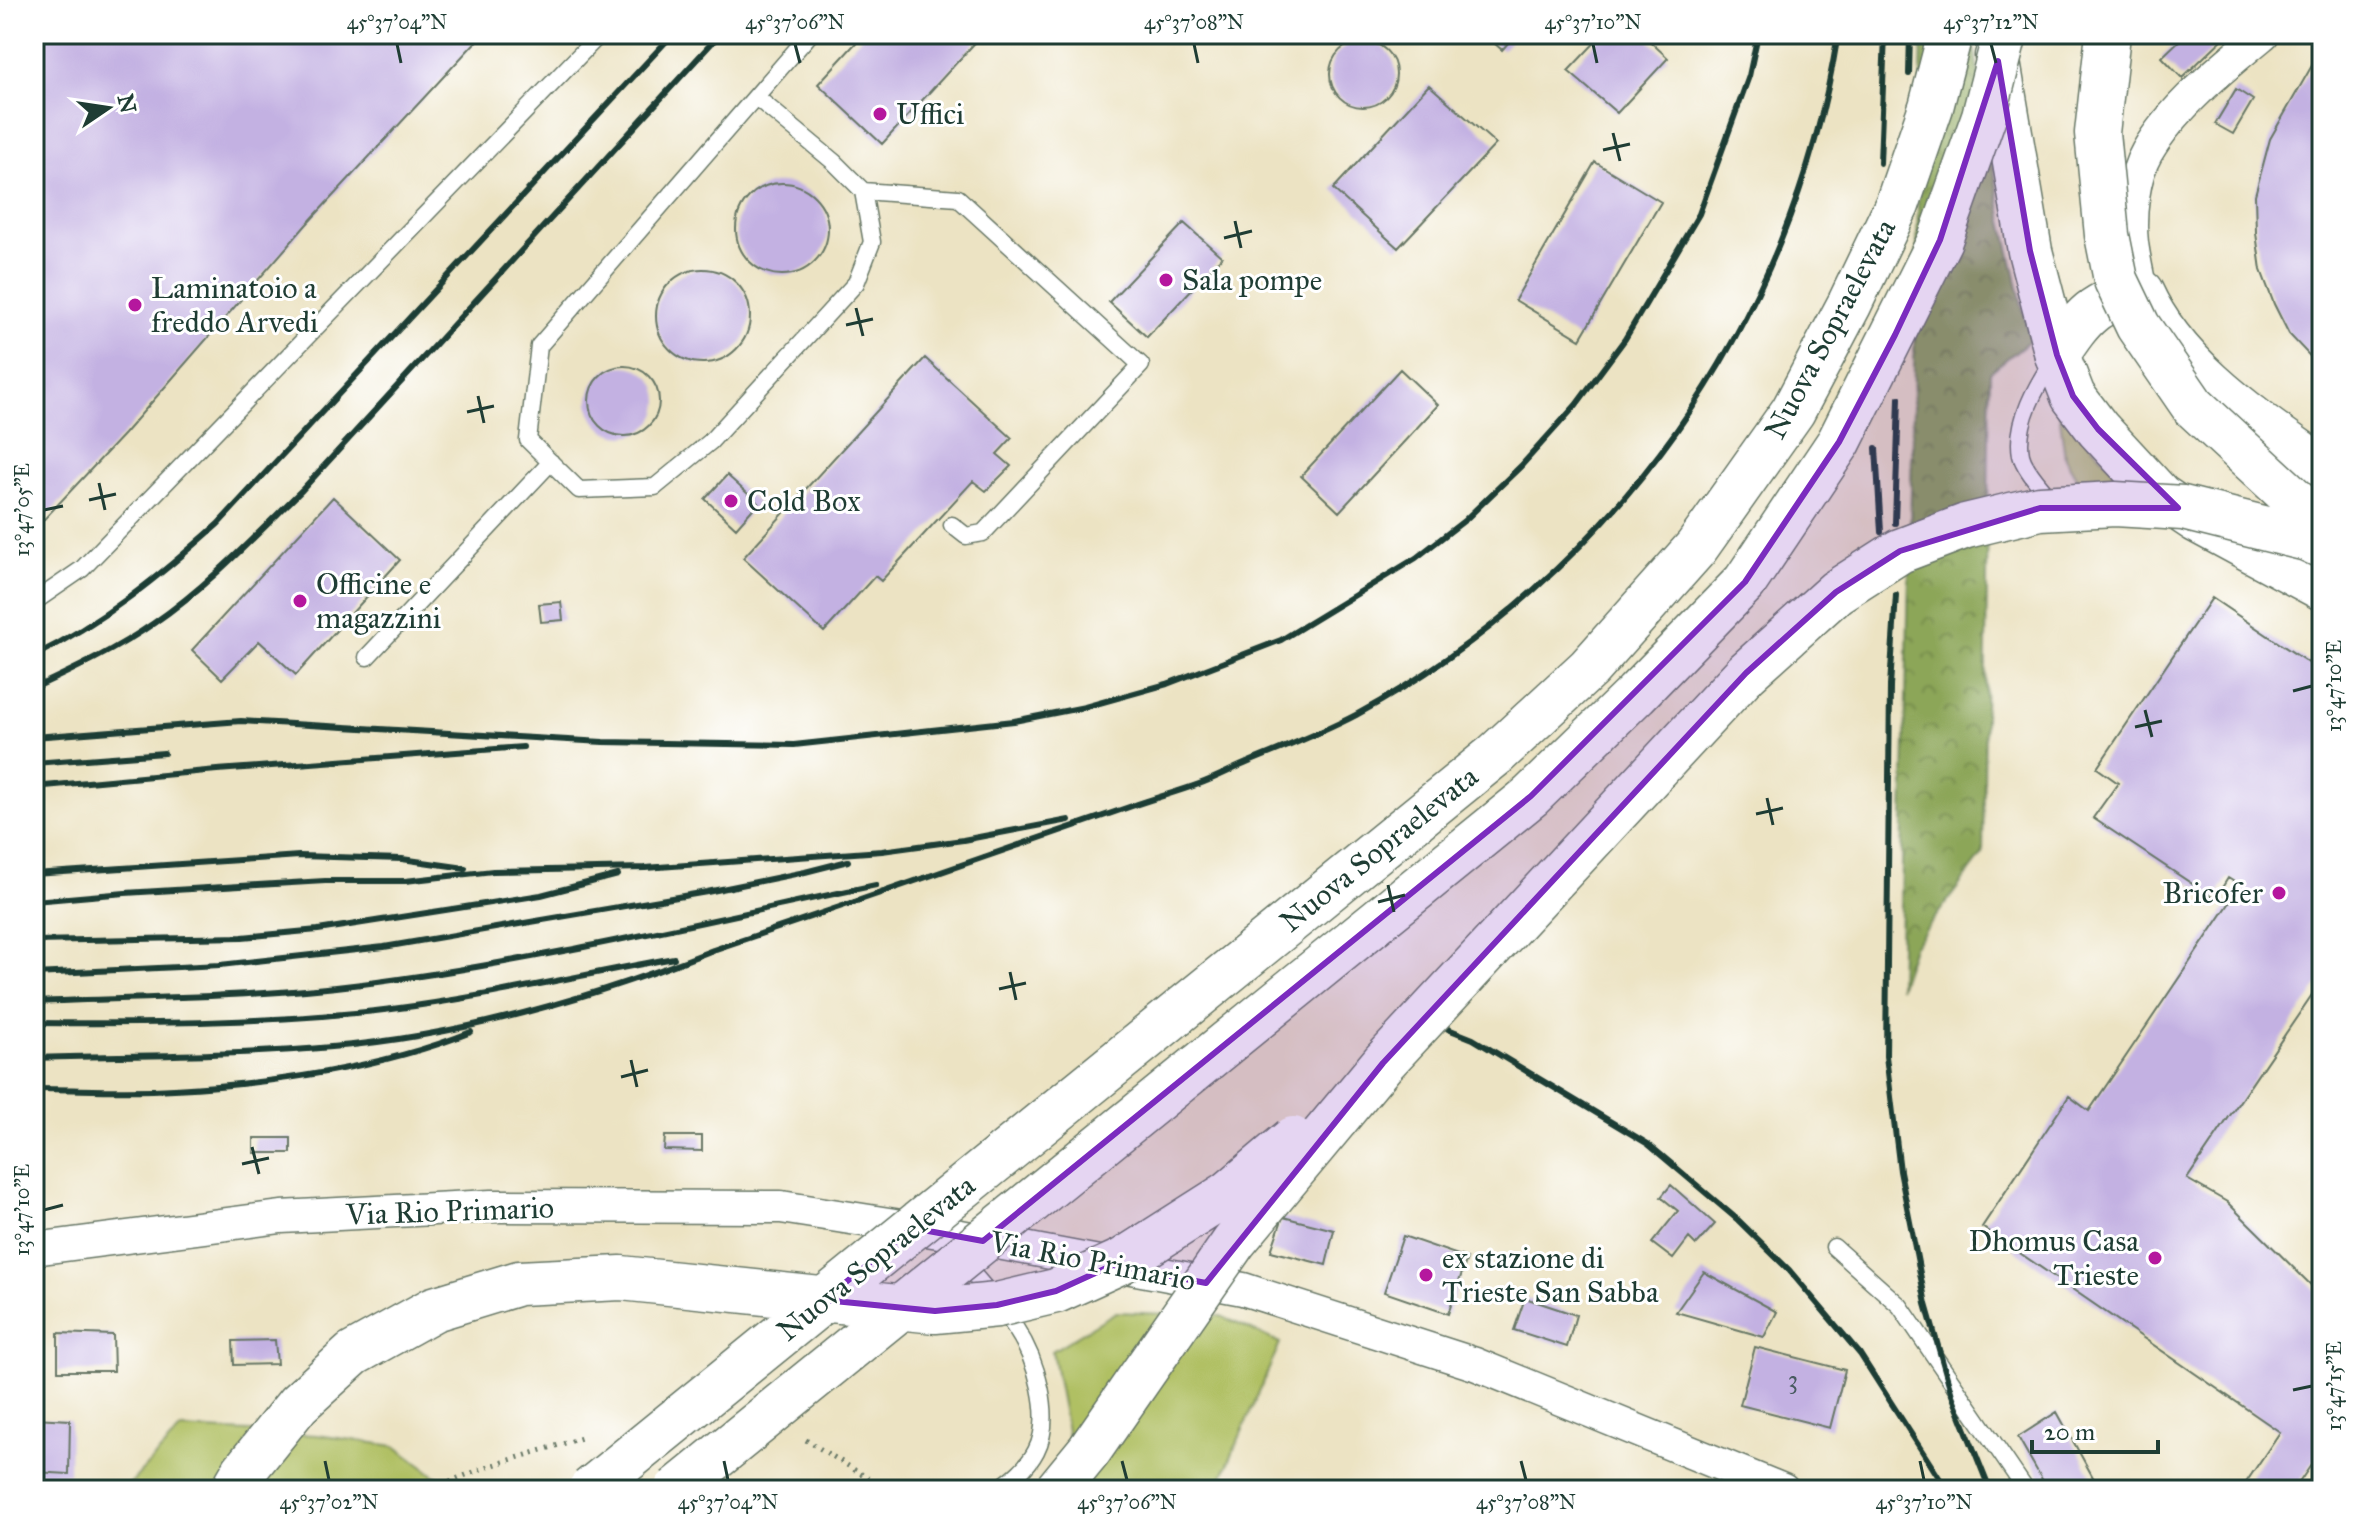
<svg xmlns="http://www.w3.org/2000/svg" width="2356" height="1524" font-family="'IM FELL Great Primer',serif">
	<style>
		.green { fill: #b0c063; stroke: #687e4c; stroke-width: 2 }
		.forest { fill: url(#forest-crowns); stroke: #567246; stroke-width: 2 }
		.building { fill: #c3b1e2 }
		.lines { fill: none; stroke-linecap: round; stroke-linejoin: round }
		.lane-casing { stroke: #677766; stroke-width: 19 }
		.street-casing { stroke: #677766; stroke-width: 35 }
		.primary-casing { stroke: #677766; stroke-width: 47 }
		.highway-casing { stroke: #677766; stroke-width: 47 }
		.path { stroke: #677766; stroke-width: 5; stroke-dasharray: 2 6; stroke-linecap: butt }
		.lane { stroke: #fff; stroke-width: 16 }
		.street { stroke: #fff; stroke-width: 32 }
		.primary { stroke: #fff; stroke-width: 44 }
		.highway { stroke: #fff; stroke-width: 44 }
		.rail { stroke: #1f3d34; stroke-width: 6 }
		.highway-bridge-casing { stroke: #677766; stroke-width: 47; stroke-linecap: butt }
		.highway-bridge { stroke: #fff; stroke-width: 44 }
		.marked { fill: #7b2cbf; fill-opacity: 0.2; stroke: #7b2cbf; stroke-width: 6; stroke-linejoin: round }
		.ticks { fill: none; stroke: #1f3d34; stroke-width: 3 }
		.poi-dot { fill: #b5179e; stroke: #fff; stroke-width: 3 }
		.labels { text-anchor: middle; stroke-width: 6; stroke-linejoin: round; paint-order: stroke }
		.number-label { font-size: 26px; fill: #485a60 }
		.poi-label { font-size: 30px; fill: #1f3d34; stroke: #fff; text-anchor: start }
		.street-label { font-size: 30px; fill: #1f3d34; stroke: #fff }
		.neatline { fill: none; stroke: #1f3d34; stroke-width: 3 }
		.ticks-label { font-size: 20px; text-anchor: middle; fill: #1f3d34 }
	</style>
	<defs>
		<pattern id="forest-crowns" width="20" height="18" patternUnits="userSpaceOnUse" patternTransform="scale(2)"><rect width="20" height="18" fill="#8ca659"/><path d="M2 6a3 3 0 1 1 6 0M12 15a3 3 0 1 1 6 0" fill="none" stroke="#72884a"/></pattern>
	</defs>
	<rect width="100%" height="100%" fill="#fff"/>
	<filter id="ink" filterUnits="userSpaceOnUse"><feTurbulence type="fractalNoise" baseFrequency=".0125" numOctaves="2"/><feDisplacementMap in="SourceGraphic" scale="16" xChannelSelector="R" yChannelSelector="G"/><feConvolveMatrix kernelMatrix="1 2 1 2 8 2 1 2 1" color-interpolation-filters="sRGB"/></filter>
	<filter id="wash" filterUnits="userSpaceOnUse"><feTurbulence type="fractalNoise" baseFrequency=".006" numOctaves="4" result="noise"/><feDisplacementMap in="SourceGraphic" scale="32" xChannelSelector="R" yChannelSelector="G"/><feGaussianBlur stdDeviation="1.8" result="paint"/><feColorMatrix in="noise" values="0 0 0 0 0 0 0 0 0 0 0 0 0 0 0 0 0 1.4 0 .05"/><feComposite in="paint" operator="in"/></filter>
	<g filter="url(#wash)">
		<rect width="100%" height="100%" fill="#ece3c3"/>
		<path class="green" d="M2059 411 2154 512 2083 489 2065 458Z
			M1116 1312 1221 1316 1280 1343 1217 1490H1078L1052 1351Z
			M181 1429 317 1435 395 1446 454 1490H34V1483L127 1487Z"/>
		<path class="forest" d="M1922 34H1972L2002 217 2030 340 1990 372 1983 854 1913 947 1899 988Z"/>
		<g id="blocks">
			<path class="building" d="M34 34H483L306 225 124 434 34 530Z
				M864 34H983L882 144 818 84Z
				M1484 34H1516L1502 50Z
				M1603 34H1642L1668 58 1617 113 1568 71Z
				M2186 34H2228L2182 78 2162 57Z
				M1330 74a33 33 0 1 1 66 0a33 33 0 1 1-66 0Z
				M2322 48V369L2289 334 2274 304 2261 270 2256 233 2255 195 2270 139Z
				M1429 85 1496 144 1398 248 1333 189Z
				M2236 89 2253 100 2233 134 2215 124Z
				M1595 162 1661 202 1580 339 1515 300Z
				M736 229a46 46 0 1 1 92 0a46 46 0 1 1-92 0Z
				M1184 223 1222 257 1147 337 1109 302Z
				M656 316a47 47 0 1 1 94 0a47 47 0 1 1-94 0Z
				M925 358 1012 438 997 454 1011 466 986 491 973 481 881 581 875 576 824 632 743 558Z
				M589 401a35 35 0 1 1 70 0a35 35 0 1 1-70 0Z
				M1400 369 1438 405 1339 512 1301 476Z
				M727 475 758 503 736 528 705 499Z
				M333 497 400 560 296 675 259 641 222 679 192 650Z
				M2212 598 2322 672V980L2187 1179 2227 1202 2322 1296V1449L2294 1490H2241L2280 1432 1982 1227 2069 1096 2089 1111 2241 886 2228 878 2215 899 2093 818 2118 783 2097 768Z
				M561 602 563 620 541 622 539 604Z
				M665 1136H702V1151L664 1150Z
				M254 1138H291V1153H254Z
				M1671 1185 1715 1224 1696 1245 1689 1238 1673 1259 1652 1243 1678 1211 1661 1197Z
				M1283 1217 1334 1230 1326 1265 1271 1251Z
				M1403 1236 1467 1258 1448 1314 1384 1292Z
				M1704 1272 1777 1312 1764 1337 1676 1312Z
				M1525 1298 1576 1315 1567 1347 1514 1330Z
				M58 1333 113 1335 114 1371H58Z
				M275 1340 277 1364 234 1365 233 1341Z
				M1755 1347 1845 1370 1830 1428 1740 1405Z
				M2057 1412 2100 1490H2048L2018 1437Z
				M34 1418 70 1420 69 1474 34 1472Z"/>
		</g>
	</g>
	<g filter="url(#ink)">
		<use href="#blocks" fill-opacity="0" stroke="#677766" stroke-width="2"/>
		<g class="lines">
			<g class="lane-casing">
				<path id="lane" d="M756 97 834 162 863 191 872 242 856 283 710 442 655 487 579 490 528 440 539 346 810 34
					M863 191 958 198 1141 365 983 533 966 536 952 525
					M2054 359C2037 385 2015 422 2021 455 2024 468 2044 491 2054 502
					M34 602 82 569 600 34
					M367 657 551 462
					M1834 1247 1900 1306 2026 1490
					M962 1261C980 1283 1001 1305 1016 1329 1036 1359 1054 1417 1036 1451 1027 1468 1013 1479 997 1490"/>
			</g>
			<g class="street-casing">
				<path id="street" d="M2141 292C2138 276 2134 259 2132 243 2129 216 2133 176 2147 152 2172 108 2224 66 2263 34
					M34 1249 281 1217 491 1206 781 1207 939 1232 1243 1289 1475 1364 1783 1490"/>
			</g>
			<g class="primary-casing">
				<path id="primary" d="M2322 468C2255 420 2176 369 2141 292 2094 301 2083 316 2057 355L2073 396 2098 429 2160 496 2196 520 2322 588"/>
			</g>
			<g class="highway-casing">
				<path id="highway" d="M1997 56 2030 251 2057 355"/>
			</g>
			<path class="path" d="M806 1440 881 1486 894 1490
				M427 1490 487 1467 585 1437"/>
			<use href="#lane" class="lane"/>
			<use href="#street" class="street"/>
			<use href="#primary" class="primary"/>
			<use href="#highway" class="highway"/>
			<path class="rail" d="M1909 74 1910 34
				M1880 163 1885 34
				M1876 448 1881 532
				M1895 523 1899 398
				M1896 595 1890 686 1886 1056 1900 1171 1926 1304 1952 1395 1990 1490
				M34 656C103 622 161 575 218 524L673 34
				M34 688C75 669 117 649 154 623 208 586 255 536 302 490L720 34
				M34 737 241 721 603 742 794 745 1014 721 1085 707 1167 684 1281 640 1416 558 1465 520 1521 466 1576 405 1625 339 1699 214 1749 76 1758 34
				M34 763 164 753
				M34 787 217 770 523 747
				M34 874 299 856 402 859 465 868
				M34 901 125 893 325 881H405L493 871 645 868 882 851 963 840 1069 820
				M34 941 242 937 318 930 541 895 618 875
				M34 974 220 965 384 947 707 892 805 872 848 861
				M34 1002C143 997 253 998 362 984 535 962 705 921 876 885
				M34 1023C150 1024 277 1023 392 1009 487 997 580 975 674 958
				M1448 1029 1473 1039 1648 1144 1738 1220 1789 1270 1860 1354 1947 1490
				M34 1058C133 1055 233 1056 331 1047 461 1036 592 998 713 950 853 903 993 854 1132 806 1155 798 1177 792 1199 784 1216 778 1232 769 1249 762 1285 747 1322 733 1356 715 1614 574 1792 325 1838 34
				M34 1089C80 1089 128 1092 174 1089 270 1084 382 1068 471 1032"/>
			<g class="highway-bridge-casing">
				<path id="highway-bridge" d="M2108 34 2097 133 2107 235 2116 280 2138 326 2193 406 2322 525
					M233 1490 244 1471 298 1404 353 1354 434 1309 519 1283 621 1278 935 1311 997 1305 1056 1291 1122 1261 1229 1193 1293 1139
					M590 1490 1495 755 1589 668 1696 548 1793 411 1849 305 1897 205 1931 107 1950 34
					M676 1490 1531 796 1636 694 1745 582 1839 442 1940 240 1984 116 2005 34
					M1057 1490 1089 1451 1234 1242 1383 1063 1746 673 1836 592 1900 551 1966 526 2040 508 2115 504 2183 508 2307 539 2322 546"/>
			</g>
			<use href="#highway-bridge" class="highway-bridge"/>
		</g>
	</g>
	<path class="marked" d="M1998 61 2030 251 2057 355 2073 396 2098 429 2178 508H2040L1900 551 1836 592 1746 673 1383 1063 1206 1283 1113 1265 1056 1291 997 1305 935 1311 824 1300 912 1228 983 1241 1531 796 1745 582 1839 442 1895 335 1940 240Z"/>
	<path class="ticks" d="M397 44 401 63M795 44 800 63M1194 44 1198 63M1593 44 1597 63M1991 44 1996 63M1613 133 1620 161M1603 150 1630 144M1235 221 1241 248M1224 238 1252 231M856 308 863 336M846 325 873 319M478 396 484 423M467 412 494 406M99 483 105 510M89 500 116 494M44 510 63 506M2293 691 2312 686M2145 710 2152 737M2135 727 2162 721M1767 798 1773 825M1756 814 1783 808M1388 885 1394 912M1378 902 1405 895M1010 972 1016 1000M999 989 1026 983M631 1060 637 1087M621 1077 648 1070M252 1147 259 1174M242 1164 269 1158M44 1210 63 1205M2293 1390 2312 1386M325 1461 329 1480M724 1461 728 1480M1122 1461 1127 1480M1521 1461 1526 1480M1920 1461 1924 1480"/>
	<g class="poi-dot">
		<circle cx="880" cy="114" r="8"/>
		<circle cx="1166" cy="280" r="8"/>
		<circle cx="135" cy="305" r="8"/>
		<circle cx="731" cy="501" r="8"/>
		<circle cx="300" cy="601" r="8"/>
		<circle cx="2279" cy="893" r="8"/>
		<circle cx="2155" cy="1258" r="8"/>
		<circle cx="1426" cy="1275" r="8"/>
	</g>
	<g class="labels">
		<g class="number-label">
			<text x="1793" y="1388">3</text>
		</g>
		<g class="poi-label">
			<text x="896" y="124">Uffici</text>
			<text x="1182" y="290">Sala pompe</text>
			<text x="151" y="298">Laminatoio a<tspan x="151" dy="34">freddo Arvedi</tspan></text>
			<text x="747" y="511">Cold Box</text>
			<text x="316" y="594">Officine e<tspan x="316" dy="34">magazzini</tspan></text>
			<text x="2263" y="903" text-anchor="end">Bricofer</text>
			<text x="2139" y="1251" text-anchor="end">Dhomus Casa<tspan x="2139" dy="34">Trieste</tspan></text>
			<text x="1442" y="1268">ex stazione di<tspan x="1442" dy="34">Trieste San Sabba</tspan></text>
		</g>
		<g class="street-label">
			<text transform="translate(1830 329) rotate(-62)" y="10">Nuova Sopraelevata</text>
			<text transform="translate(1379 849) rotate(-39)" y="10">Nuova Sopraelevata</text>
			<text transform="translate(450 1211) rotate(-2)" y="10">Via Rio Primario</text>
			<text transform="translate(876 1258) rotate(-39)" y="10">Nuova Sopraelevata</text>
			<text transform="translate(1093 1261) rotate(11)" y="10">Via Rio Primario</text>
		</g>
	</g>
	<rect width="2356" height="1524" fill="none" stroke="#fff" stroke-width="88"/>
	<g transform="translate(108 108) rotate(77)" stroke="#ffffff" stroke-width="6" paint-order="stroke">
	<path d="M0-6L14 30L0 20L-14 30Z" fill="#1f3d34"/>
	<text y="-12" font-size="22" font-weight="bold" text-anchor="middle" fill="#1f3d34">N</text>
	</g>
	<path d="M2032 1440v12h126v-12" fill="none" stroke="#1f3d34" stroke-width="4"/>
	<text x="2044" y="1440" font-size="24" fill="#1f3d34" stroke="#ffffff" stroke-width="6" paint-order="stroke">20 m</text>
	<rect x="44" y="44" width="2268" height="1436" class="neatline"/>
	<g class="ticks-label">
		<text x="397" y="29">45°37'04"N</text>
		<text x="795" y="29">45°37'06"N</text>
		<text x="1194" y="29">45°37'08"N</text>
		<text x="1593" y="29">45°37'10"N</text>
		<text x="1991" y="29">45°37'12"N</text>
		<text transform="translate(22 510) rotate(-90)" y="7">13°47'05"E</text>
		<text transform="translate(2334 686) rotate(-90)" y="7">13°47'10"E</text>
		<text transform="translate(22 1210) rotate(-90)" y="7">13°47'10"E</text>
		<text transform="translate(2334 1386) rotate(-90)" y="7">13°47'15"E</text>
		<text x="329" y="1509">45°37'02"N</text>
		<text x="728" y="1509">45°37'04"N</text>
		<text x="1127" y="1509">45°37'06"N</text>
		<text x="1526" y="1509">45°37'08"N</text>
		<text x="1924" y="1509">45°37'10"N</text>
	</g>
</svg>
